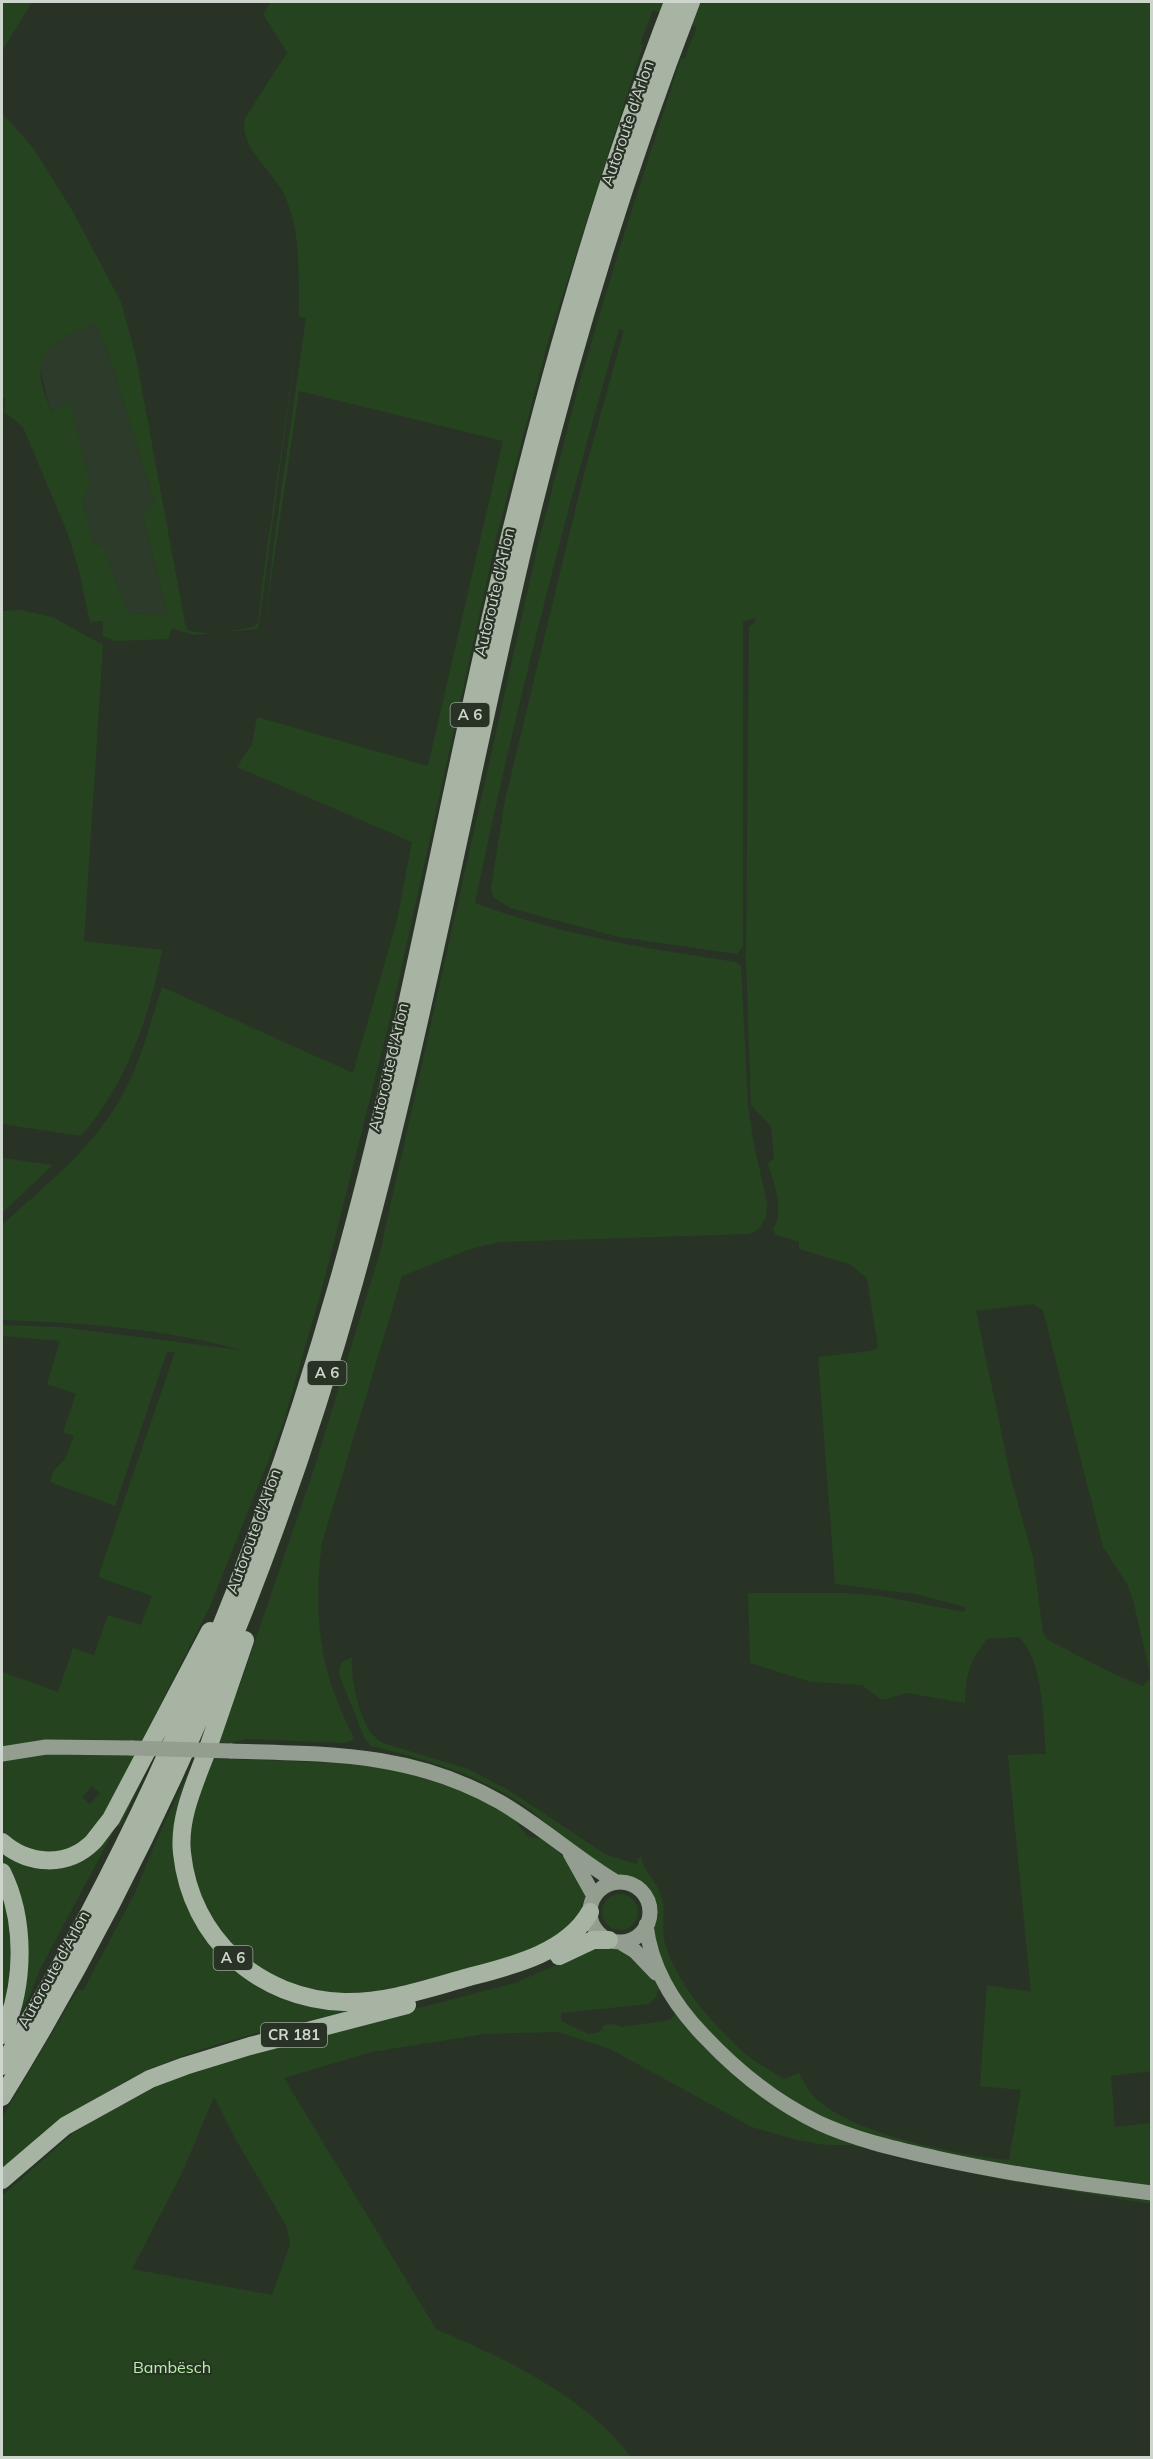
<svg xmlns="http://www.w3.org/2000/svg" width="1153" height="2459" font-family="Mulish,sans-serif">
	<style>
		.built { fill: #2d3c2a }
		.green { fill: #264320; fill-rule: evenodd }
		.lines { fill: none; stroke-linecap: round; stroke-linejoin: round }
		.major { stroke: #939e91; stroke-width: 15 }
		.highway { stroke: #a7b4a4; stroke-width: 18 }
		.major-bridge { stroke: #939e91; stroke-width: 15 }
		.labels { text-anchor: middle; stroke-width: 4.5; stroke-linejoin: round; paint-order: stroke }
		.shield { fill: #283326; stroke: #9ca49a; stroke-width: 1.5 }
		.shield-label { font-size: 15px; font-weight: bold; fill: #ced5cc }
		.street-label { font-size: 16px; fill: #ced5cc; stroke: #283326 }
		.park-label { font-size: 16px; fill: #b5f2a8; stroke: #283326 }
	</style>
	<rect width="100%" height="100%" fill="#283326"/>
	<path class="built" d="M96 321 109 355 155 504 143 515 168 615 128 613 103 547 93 542 82 501 90 485 70 402 52 412 48 401 40 368 45 350 72 333Z"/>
	<path class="green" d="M2 2H32L2 51Z
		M271 2H1151L1152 2071 1111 2076 1115 2127 1151 2123V2204L1004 2180 851 2145H826L797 2140 752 2127 610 2049 558 2032 484 2034 372 2052 284 2078 436 2329C506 2359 584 2395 631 2457H2V2196L73 2133 152 2086 187 2072 361 2023 515 1983 552 1967 582 1948H621L661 1978C658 1963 654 1948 652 1933 651 1919 662 1913 651 1894 639 1873 614 1878 596 1866 571 1849 551 1824 526 1807 479 1774 425 1759 370 1746L364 1737 339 1674 341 1663 352 1657C350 1677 359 1718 372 1734 375 1738 380 1741 383 1743L468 1769 510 1791 605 1854 636 1864 641 1855C644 1875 658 1881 662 1899 666 1914 661 1929 665 1944 677 1984 712 2023 742 2051 754 2062 770 2070 784 2079L799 2073C803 2080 806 2087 811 2093 841 2132 961 2156 1009 2160L1021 2090 980 2086 987 1985 1031 1992 1008 1755 1046 1754C1043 1721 1044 1661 1019 1637L987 1639C969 1661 966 1675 965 1703L907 1693 882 1700 862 1685 811 1682 750 1663 748 1593H846L881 1596 964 1612 966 1607 915 1594 835 1584 818 1357 870 1351 878 1348 867 1278 849 1264 799 1249V1242L775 1234 773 1229C785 1209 774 1185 768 1164L774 1158 771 1126 751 1105 746 959 749 626 755 623V618L743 621V946L737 954 619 937 510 908 493 897 491 888 505 800 583 478 624 330 619 329C564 518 515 710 475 903 559 935 647 949 736 962L741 966 748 1105 753 1140 767 1203 766 1217 759 1229 749 1234 500 1242 470 1249 402 1276 322 1543C312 1615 320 1673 354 1737L351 1741 343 1743 246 1739 231 1743 217 1742 241 1682 314 1469 380 1252 538 544 579 384 619 250 681 58 684 59 697 27 653 10 640 44 643 45 549 338 497 535 391 1015 323 1285 283 1424 211 1604 104 1816 87 1838 73 1847 50 1853 25 1849 2 1834V1672L58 1692 73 1648 94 1655 108 1615 141 1625 152 1596 98 1577 175 1352H167L115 1506 50 1482 54 1470 65 1459 74 1436 63 1432 76 1394 47 1384 60 1341 2 1336V1325L60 1327 240 1350C164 1328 81 1323 2 1320V1225C46 1185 98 1144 125 1090 143 1056 150 1023 162 987L353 1073 397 920 412 842 237 767 252 744 257 717 428 766 503 441 299 391 271 579 264 644 273 549 306 318 299 317C298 276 302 232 284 194 272 170 238 146 245 118L287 53 263 14ZM1033 1304 1043 1310 1103 1547 1127 1584 1133 1600 1151 1677 1143 1686 1114 1674 1046 1639 1043 1633 1033 1557 1011 1479 976 1311ZM92 1786 100 1793 90 1804 82 1797ZM662 1980 681 2008 670 2020 621 2027 614 2024 604 2025 600 2032 588 2034 561 2021V2013L649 2004 656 1997ZM214 2097 235 2138 287 2227 290 2244 272 2295 132 2269 181 2175Z
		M2 113 34 149 73 212 121 302 136 357 185 624 188 630C208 637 234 630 254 627L258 622 263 578 298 333 259 624 257 629 193 635 172 628 168 639 115 641 103 636V621L90 622 80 575 68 534 23 427 4 412 6 397 2 400ZM96 322 109 355 155 504 143 515 168 615 128 613 103 547 93 542 82 501 90 485 70 401 52 412C25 355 47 344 96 322Z
		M21 610 52 617 103 645 84 941 162 950C151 1014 125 1087 81 1136L2 1124V611Z
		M2 1158 53 1165 2 1213Z
		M161 1740 120 1827 117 1825 39 1971 30 1995 9 2032 19 1995 9 1873 2 1861V1850L76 1860Z
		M201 1745 177 1852 234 1969 376 2006C287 2025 192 2043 112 2089 73 2112 37 2141 2 2169V2118L78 1989 83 1991 135 1893 154 1846Z
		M210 1758 358 1764 395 1770 452 1785 511 1816 528 1837 545 1839 566 1859 586 1895 583 1912 557 1939 504 1961 392 1990 344 1994 301 1989 255 1967 218 1932 196 1886 190 1853 191 1819Z
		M2 1888 11 1923 12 1971 2 2017Z
		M602 1912a18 18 0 1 1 36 0a18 18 0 1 1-36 0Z"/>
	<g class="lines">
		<path class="major" d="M231 1751C328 1754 412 1752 500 1802 541 1826 576 1858 616 1882
			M2 1754 46 1747 132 1748
			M570 1853 594 1896
			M590 1912a30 30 0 1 1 60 0a30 30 0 1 1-60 0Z
			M646 1925C651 1968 674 2005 704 2036 737 2071 775 2102 819 2123 856 2140 897 2149 936 2158 1008 2174 1079 2184 1152 2193
			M620 1942 635 1951 656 1973"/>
		<path class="highway" d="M245 1640C233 1676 220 1712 208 1748 196 1781 178 1817 182 1853 191 1939 259 1999 344 2002 387 2003 429 1988 469 1977 511 1966 567 1953 590 1912
			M2 1842C28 1865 67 1868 93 1842 99 1835 105 1826 111 1819L210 1631
			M2 1872C26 1920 25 1987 2 2035
			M559 1956 593 1940H609
			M2 2066C151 1823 260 1557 338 1283 408 1037 449 784 510 536 554 355 606 175 673 2
			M2 2097C158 1844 274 1568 354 1282 422 1038 466 789 524 544 568 360 623 178 691 2
			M2 2180 65 2126 150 2079 185 2066 250 2046 407 2005"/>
		<path class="major-bridge" d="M132 1748 231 1751"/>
	</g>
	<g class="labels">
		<g class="shield">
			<rect x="450.5" y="703" width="39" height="24" rx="4.5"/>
			<rect x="307.5" y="1361" width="39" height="24" rx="4.5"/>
			<rect x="213.5" y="1946" width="39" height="24" rx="4.5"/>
			<rect x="261" y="2023" width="66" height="24" rx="4.5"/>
		</g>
		<g class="shield-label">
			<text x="470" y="720">A 6</text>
			<text x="327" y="1378">A 6</text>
			<text x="233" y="1963">A 6</text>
			<text x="294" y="2040">CR 181</text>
		</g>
		<g class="street-label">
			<text transform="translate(627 123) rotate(-71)" y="6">Autoroute d'Arlon</text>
			<text transform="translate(494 592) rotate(-77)" y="6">Autoroute d'Arlon</text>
			<text transform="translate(388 1067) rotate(-77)" y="6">Autoroute d'Arlon</text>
			<text transform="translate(253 1531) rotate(-70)" y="6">Autoroute d'Arlon</text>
			<text transform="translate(53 1969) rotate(-61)" y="6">Autoroute d'Arlon</text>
		</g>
		<g class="park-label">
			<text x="172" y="2373">Bambësch</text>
		</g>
	</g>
	<rect width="1153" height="2459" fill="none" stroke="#ced5cc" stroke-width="6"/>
</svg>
